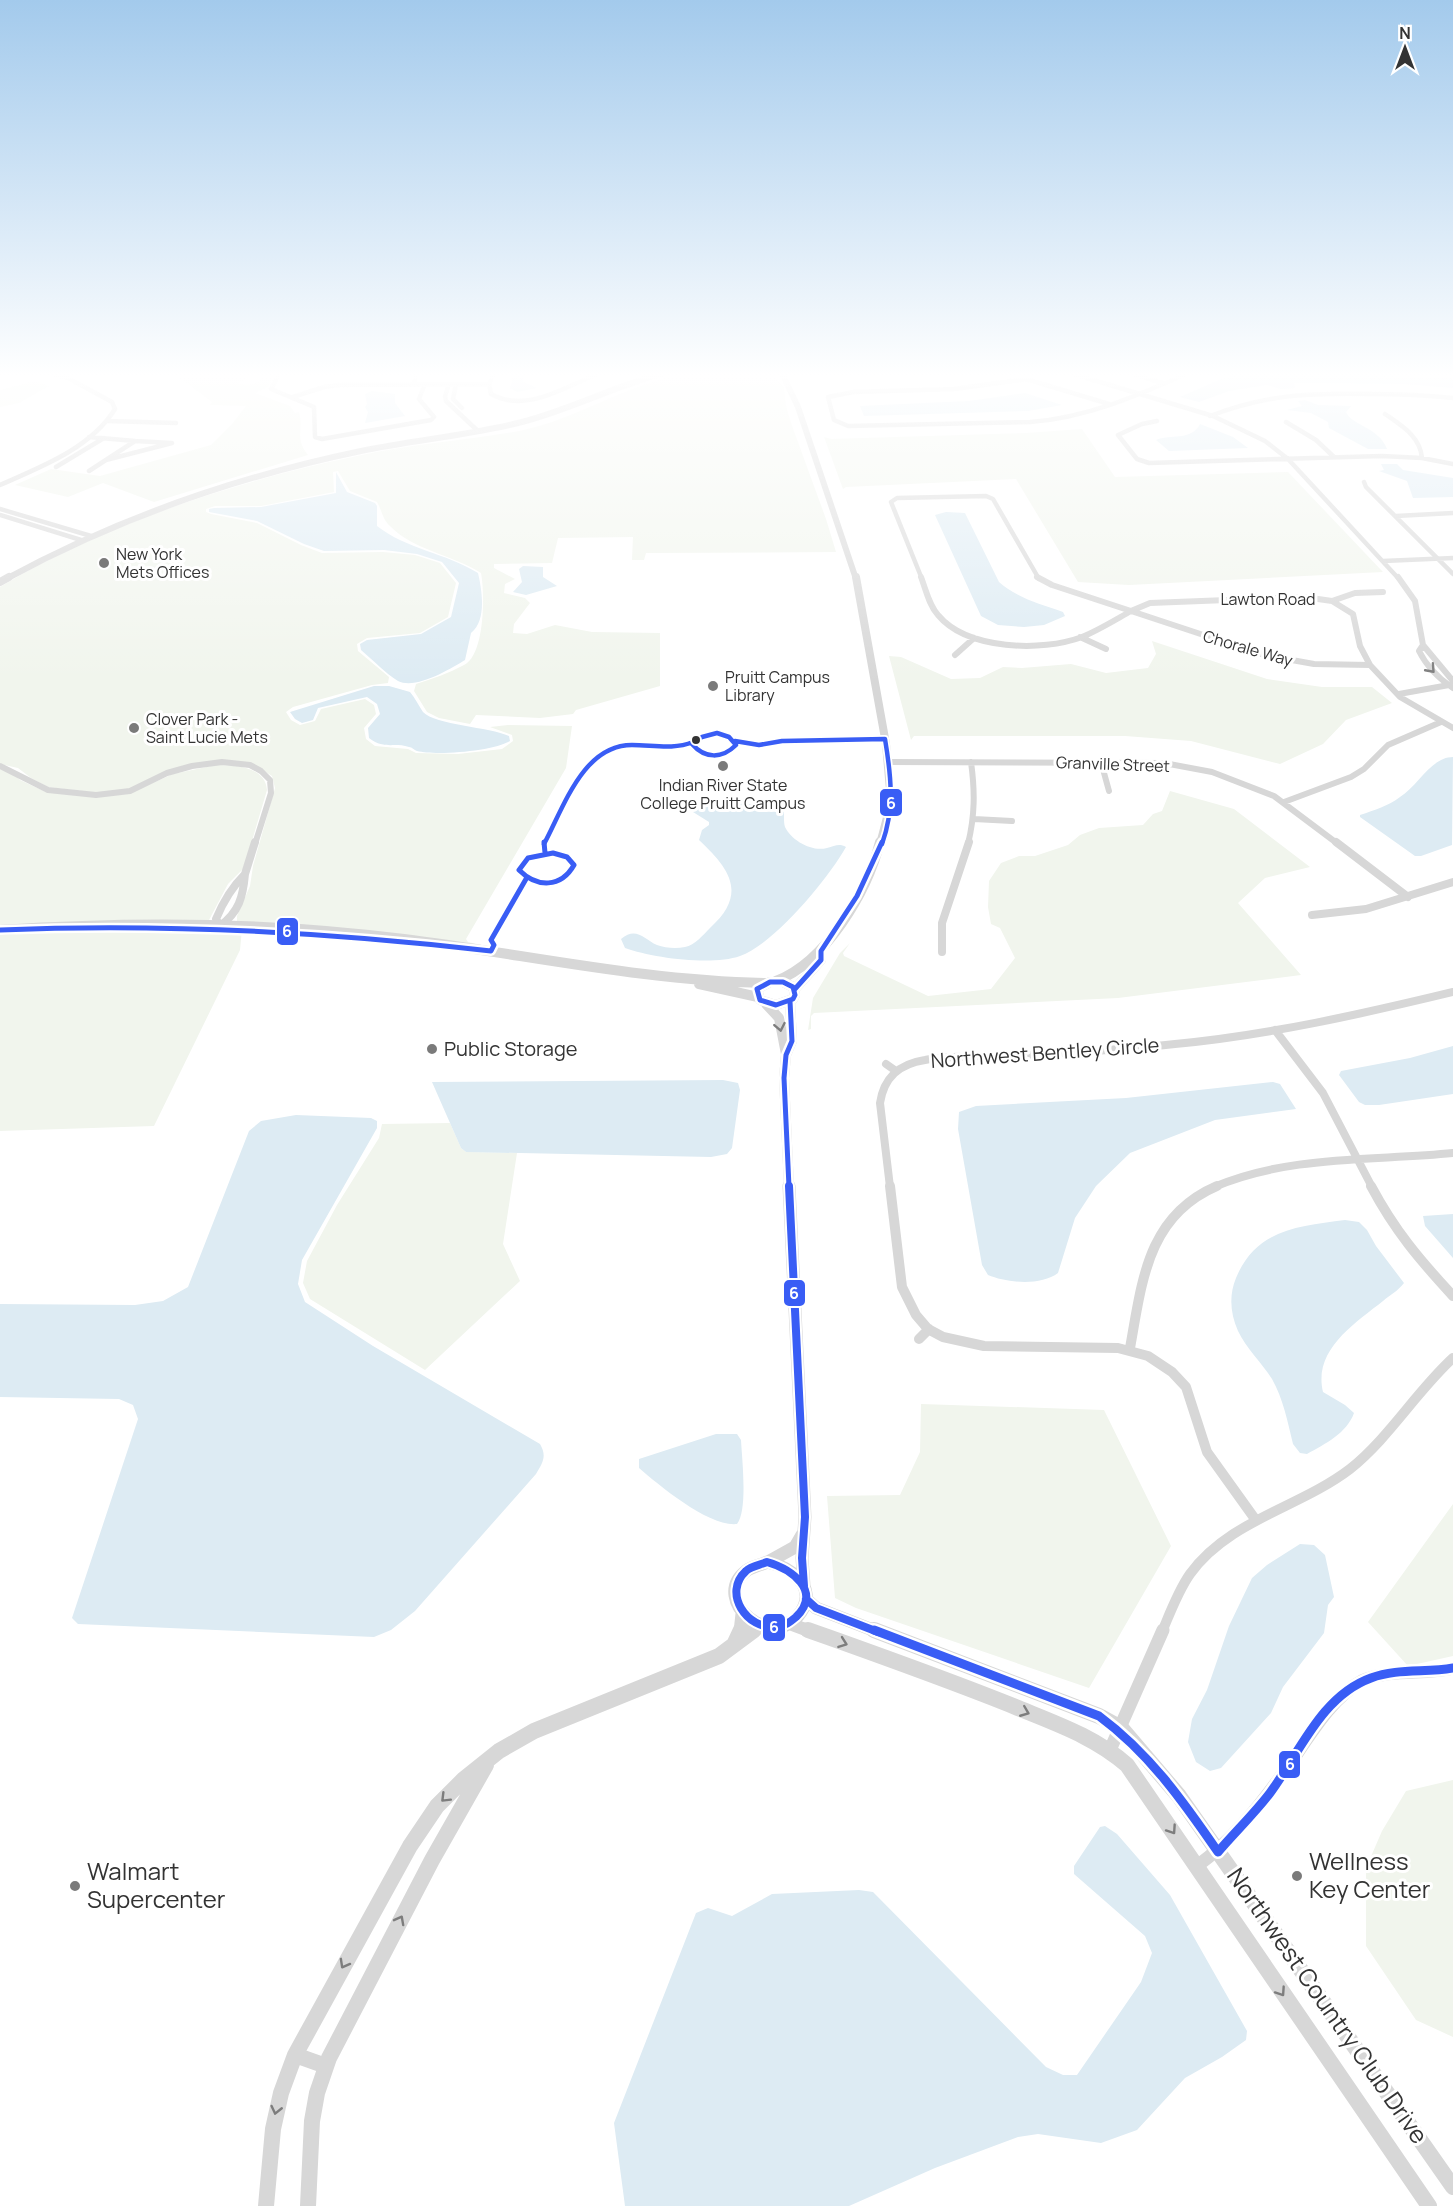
<svg xmlns="http://www.w3.org/2000/svg" width="1453" height="2206" font-family="Manrope,sans-serif">
	<style>
		.green { fill: #f1f5ed }
		.water { fill: #ddebf3 }
		.lines { fill: none; stroke-linecap: round; stroke-linejoin: round }
		.minor-far4 { stroke: #d7d7d7; stroke-width: 4.5 }
		.minor-far3 { stroke: #d7d7d7; stroke-width: 6 }
		.minor-far2 { stroke: #d7d7d7; stroke-width: 8 }
		.minor-far1 { stroke: #d7d7d7; stroke-width: 10 }
		.minor { stroke: #d7d7d7; stroke-width: 13 }
		.tertiary-far4 { stroke: #d7d7d7; stroke-width: 6 }
		.tertiary-far3 { stroke: #d7d7d7; stroke-width: 8 }
		.tertiary-far2 { stroke: #d7d7d7; stroke-width: 10 }
		.tertiary-far1 { stroke: #d7d7d7; stroke-width: 13 }
		.tertiary { stroke: #d7d7d7; stroke-width: 16 }
		.bus-1-far3-casing { stroke: #fff; stroke-width: 8 }
		.bus-1-far2-casing { stroke: #fff; stroke-width: 10 }
		.bus-1-far1-casing { stroke: #fff; stroke-width: 12 }
		.bus-1-casing { stroke: #fff; stroke-width: 14 }
		.bus-1-far3 { stroke: #395df5; stroke-width: 4.5 }
		.bus-1-far2 { stroke: #395df5; stroke-width: 5 }
		.bus-1-far1 { stroke: #395df5; stroke-width: 8 }
		.bus-1 { stroke: #395df5; stroke-width: 9 }
		.oneway { stroke: #7d7d7d }
		.poi-dot { fill: #7a7a7a; stroke: #fff; stroke-width: 2 }
		.bus-dot { fill: #333; stroke: #fff; stroke-width: 2 }
		.labels { text-anchor: middle; stroke-width: 6; stroke-linejoin: round; paint-order: stroke }
		.far-poi-label { font-size: 16px; fill: #333; stroke: #fff; text-anchor: start }
		.far-street-label { font-size: 16px; fill: #333; stroke: #fff }
		.poi-label { font-size: 20px; fill: #333; stroke: #fff; text-anchor: start }
		.street-label { font-size: 20px; fill: #333; stroke: #fff }
		.near-poi-label { font-size: 24px; fill: #333; stroke: #fff; text-anchor: start }
		.near-street-label { font-size: 24px; fill: #333; stroke: #fff }
		.line-badge { stroke: #fff; stroke-width: 2 }
		.badge-label { font-size: 16px; text-anchor: middle; font-weight: bold; fill: #fff }
	</style>
	<rect width="100%" height="100%" fill="#fff"/>
	<path class="green" d="M201 373H257L238 383C258 390 260 374 276 373L277 374 268 387 255 393 290 406 295 413 299 412C304 430 294 438 308 455L154 502 103 483 68 497 15 485 51 469 100 476 211 445 232 424 246 406 210 405 212 402 180 378Z
		M686 373H773L784 388 786 406 791 423 826 519 836 552 646 553 644 560H632L633 537 558 538 552 563 494 564V568L515 579 505 584 504 593 525 598 530 603 514 624 513 633 527 634 555 625 592 632 660 633V686L576 710 573 714 540 718 476 715 470 724 439 718 427 712 414 691 416 684C432 679 449 673 464 665 485 655 485 593 481 573 453 555 413 550 390 526 382 519 382 510 377 502L350 491 338 471 333 472 334 492 261 506H215L206 509V512L211 514 257 523 301 545 322 553 383 552 415 555 440 563 456 583 448 617 420 633 367 638 357 644 358 651 389 677 388 683 372 685 293 707 286 712 291 720 300 725 315 721 321 709 365 699 374 705 376 714 364 728 366 739 375 746 408 749 416 753 458 754 502 749 513 741 512 735 490 727 508 725 572 726 566 768 466 939 468 942 482 945 481 946 240 923 237 921V916L250 886 253 866 275 788 272 776 255 765 198 763 130 789 99 793 48 787 31 778 18 768 0 764V587C105 524 236 481 357 456 410 444 465 441 519 431 578 419 626 384 686 373Z
		M35 381 49 386 19 403 0 407V390Z
		M1082 429 1115 477 1288 472 1383 572 1129 585 1078 582 1016 479 846 487 843 489 824 437 831 439 1026 433Z
		M1152 641 1267 679 1322 687H1372L1392 703 1346 720 1323 744 1280 764 1191 741 1125 736H914L911 740 889 656 901 657 951 679 980 678 1003 667 1022 668 1071 664 1106 673 1148 668 1156 654Z
		M216 765C235 765 265 766 267 790L244 868 228 884 209 920 202 922 0 928V769L12 772 20 780 46 792 92 797 128 794 173 774Z
		M1170 791 1234 809 1310 867 1265 878 1238 903 1301 975 1118 998 814 1013 811 1016V1029L808 1030 813 998 840 953 850 943 843 953 844 956 928 996 991 989 1015 958 1000 928 991 924 988 907 989 881 1001 863 1019 856H1035L1068 845 1080 835 1099 828 1143 825 1153 814 1162 811Z
		M116 928 242 929 240 950 154 1126 0 1131V933Z
		M450 1123 461 1148 466 1152 517 1153 503 1244 520 1281 425 1370 310 1299 303 1283 307 1261 337 1205 379 1138 382 1124Z
		M921 1404 1104 1410 1171 1546 1089 1688 856 1608 835 1598 827 1496 900 1495 920 1452Z
		M1453 1504V1656L1408 1666 1368 1622Z
		M1453 1780V2037L1416 2020 1366 1946V1868L1382 1831 1406 1791Z"/>
	<path class="water" d="M514 373H562V374C549 379 537 371 524 377L522 381 537 388 517 392 510 388Z
		M1235 373 1439 377 1453 379V388L1404 384 1294 383 1295 388 1281 389 1267 385 1229 391 1199 402 1180 397Z
		M372 391 395 394V403L405 416 365 423 368 412 365 407 367 404 365 394Z
		M1025 393 1062 405 1028 411 864 416 860 406 969 401Z
		M1305 400 1318 405 1351 406 1346 412C1352 426 1379 427 1387 449H1368L1329 428 1328 422 1311 413 1287 410 1302 406 1298 401Z
		M1200 424 1233 437 1248 448 1169 451 1156 440C1170 434 1192 441 1200 424Z
		M1381 464H1397L1403 470 1453 478V497L1413 498 1407 481 1379 471 1384 470Z
		M336 472 347 492 375 503 377 506V526C406 549 446 553 478 573 482 590 487 621 471 633L465 660C450 669 416 690 398 681 385 673 373 660 361 650L360 644 367 640 421 634 451 617 459 583 442 562 417 554 384 550 324 551 304 544 257 521 209 512V509L214 508 261 507 336 493Z
		M946 512 965 513 999 582C1017 598 1040 604 1063 612L1065 616 1044 625 1024 627 998 625 981 616 935 515Z
		M523 566 543 567V577L557 586 526 595 513 592 522 582 519 569Z
		M374 686H389L410 692C415 698 419 706 423 712 435 725 490 727 509 736L510 741C494 751 437 756 417 751 414 750 412 747 409 747 393 742 385 750 369 738L368 728 380 714 377 704 367 697 318 708 313 720 302 723 295 719 290 712Z
		M1453 757 1452 845 1421 856H1415L1360 817V815C1375 810 1388 806 1400 797 1418 786 1431 757 1453 757Z
		M714 800 783 808C785 814 783 821 785 827 792 841 812 852 827 848 835 846 839 843 846 847 828 879 774 944 740 956 712 966 653 958 625 948L621 939C636 926 644 939 657 945 665 948 676 949 685 947 695 945 703 935 710 928 748 894 730 869 699 840L702 830 709 825V822L693 812 696 806Z
		M1453 1046V1094L1379 1105H1365L1359 1102 1339 1075 1341 1071 1410 1058Z
		M723 1080 738 1083 740 1090 732 1148 727 1154 711 1157 466 1152 461 1148 432 1082Z
		M1273 1082 1280 1084 1296 1109 1215 1120 1130 1153 1096 1186 1075 1218 1058 1273C1041 1286 1007 1283 988 1275L982 1265 958 1129 959 1112 976 1106 1126 1098Z
		M296 1115 371 1118 377 1121V1128L302 1260 298 1284 305 1302 373 1346 540 1444C547 1456 543 1462 536 1474L415 1611 391 1630 374 1637 78 1624 72 1618 138 1419 133 1405 119 1399 0 1397V1304L135 1305 163 1301 188 1287 249 1131 261 1121Z
		M1453 1214V1258L1425 1226 1423 1216Z
		M1345 1220 1359 1222 1367 1230 1376 1246 1404 1283C1398 1291 1390 1295 1383 1301 1354 1324 1313 1350 1323 1392L1345 1405 1354 1413C1347 1433 1325 1444 1307 1454L1300 1453 1293 1444C1288 1423 1283 1398 1272 1379 1262 1363 1246 1348 1238 1331 1230 1313 1229 1295 1236 1278 1256 1229 1299 1226 1345 1220Z
		M716 1434H737L741 1440C742 1459 748 1510 737 1524 709 1527 660 1486 639 1468V1459Z
		M1300 1544 1314 1545 1325 1555 1334 1597 1328 1605 1324 1633 1283 1687 1271 1713 1221 1768 1210 1771 1196 1762 1188 1742 1192 1719 1207 1690 1229 1626 1252 1578 1267 1565Z
		M1105 1826 1117 1834 1170 1895 1247 2031 1246 2040 1222 2057 1185 2078 1137 2130 1101 2143 1038 2134 1018 2137 935 2168 849 2206H625L614 2123 696 1913 708 1908 732 1916 772 1894 859 1890 873 1892 1046 2067 1063 2075H1077L1141 1982 1152 1953 1145 1936 1074 1874V1866L1100 1827Z"/>
	<g class="lines">
		<path class="minor-far4" d="M276 373 278 376 271 389 314 407 315 437 322 439 431 420 434 417 419 399 425 384
			M494 373 489 384 491 394C527 414 566 386 600 373
			M822 373H858
			M1070 373 1213 416 1265 441 1288 459 1399 579
			M1129 373 1163 383
			M413 384 418 373
			M449 384 445 396 446 401 478 431
			M456 384 453 399 462 408
			M293 397 324 387 339 385 489 384
			M1109 404 1026 379 954 389 853 392 828 397 834 420 848 426 1030 422C1086 418 1137 396 1188 373
			M1385 414C1402 426 1420 436 1422 458
			M1210 416C1268 394 1309 393 1370 394 1398 394 1425 395 1453 398
			M108 421 176 423
			M1157 421 1142 424 1118 435 1137 459 1149 463 1382 456 1422 458 1453 464
			M1286 422 1316 440 1334 457
			M89 437 135 441 89 471
			M106 460 172 443 135 441
			M56 467 104 438
			M1364 482 1366 487 1453 574
			M0 485C41 467 91 448 115 409L112 402 68 378 49 373
			M0 509 91 536
			M0 515 81 540
			M1396 516 1453 513
			M1383 561 1453 558
			M922 579 891 502 897 498 986 496 993 499 1039 579"/>
		<path class="minor-far3" d="M921 577C926 590 929 605 938 615 967 650 1042 652 1082 637 1099 630 1115 620 1131 611
			M1037 577 1052 585 1131 611
			M1398 577 1415 601 1423 645 1453 681
			M1332 601 1355 593 1383 592
			M1131 611 1264 655 1314 664 1370 665
			M1131 611 1150 603 1304 597 1332 601 1353 614 1360 646 1370 665
			M1080 637 1106 649
			M1423 645 1419 651C1427 667 1438 678 1453 688
			M955 655 974 638
			M1370 665 1400 697 1453 728
			M1399 694 1449 685
			M888 762 1164 763 1212 772 1274 796 1338 844
			M1101 762 1109 791
			M0 766 48 790 96 795 130 791 167 773 192 766 222 762 250 765 261 771 270 780 271 793 255 844
			M1284 802 1351 777 1364 769 1388 745 1441 722
			M974 819 1012 821
			M968 844C975 815 975 791 971 762"/>
		<path class="minor-far2" d="M1336 842 1408 897
			M245 874C243 897 239 912 220 926L216 919C223 902 232 887 245 874Z
			M245 874 255 842
			M1312 915 1366 909 1453 882
			M942 952V923L969 842
			M1275 1030 1323 1093 1372 1187
			M886 1064 896 1071
			M890 1187 880 1103C884 1077 899 1064 925 1060 953 1055 984 1057 1012 1056 1066 1053 1121 1050 1175 1044 1269 1035 1362 1014 1453 992
			M1214 1187C1289 1155 1373 1161 1453 1153"/>
		<path class="minor-far1" d="M890 1186 902 1287 916 1315 928 1329 943 1337 984 1346 1118 1348 1148 1356 1172 1372 1186 1387 1207 1452 1255 1519
			M1371 1186C1395 1231 1419 1259 1453 1296
			M919 1339 929 1329
			M1130 1348C1142 1282 1147 1216 1217 1186
			M1162 1632C1170 1613 1178 1591 1190 1574 1229 1520 1299 1508 1350 1469 1389 1438 1416 1392 1453 1358"/>
		<path class="minor" d="M1110 1750 1163 1630
			M1197 1866C1230 1842 1255 1812 1279 1779 1302 1749 1328 1699 1362 1681 1390 1668 1424 1675 1453 1668"/>
		<path class="tertiary-far4" d="M782 373 798 407 856 579
			M6 579C118 518 236 477 361 451 413 440 466 436 518 423 568 411 614 386 664 373"/>
		<path class="tertiary-far3" d="M856 577 886 744 891 802 880 844
			M0 582 9 577"/>
		<path class="tertiary-far2" d="M0 930C135 921 270 922 404 939 524 954 644 981 765 983
			M776 981C826 962 867 892 880 842
			M770 982H783L793 987 795 995 793 999 776 1005 760 1000 757 989Z
			M699 984 758 997
			M794 990 821 960V951
			M766 1004 779 1018 786 1054
			M789 1187 784 1078 786 1055 792 1041 790 1001"/>
		<path class="tertiary-far1" d="M789 1186 805 1517 802 1558 804 1586
			M767 1562C790 1567 818 1586 801 1612 773 1654 709 1600 746 1571 751 1567 761 1565 767 1562Z
			M768 1562 795 1547 802 1535
			M806 1599 816 1608 878 1632
			M788 1623 812 1632
			M740 1632 742 1614
			M752 1632 760 1626"/>
		<path class="tertiary" d="M808 1630C878 1655 949 1680 1018 1708 1057 1724 1095 1737 1127 1765L1429 2206
			M874 1630 1099 1716 1121 1728 1179 1796 1453 2187
			M734 1645 741 1630
			M295 2055 326 2066
			M266 2206 273 2129 281 2093 295 2055 410 1846 437 1806 464 1779 499 1751 534 1731 719 1656 754 1630
			M308 2206 312 2121 317 2093 329 2058 432 1860 486 1765"/>
		<g class="bus-1-far3-casing">
			<path id="bus-1-far3" d="M717 733 729 737 736 745C722 759 705 759 692 744L702 737Z
				M735 741 759 745 782 741 885 739C891 775 895 808 882 844
				M544 844C564 807 583 745 632 745 653 745 673 750 693 742"/>
		</g>
		<g class="bus-1-far2-casing">
			<path id="bus-1-far2" d="M544 842 545 853
				M553 853 567 857 574 865C561 888 537 888 519 870L528 858Z
				M0 930C165 923 327 932 491 951L494 945 491 940 526 879
				M770 982H783L793 987 795 995 793 999 776 1005 760 1000 757 989Z
				M794 990 821 960V951L857 896 882 842
				M789 1187 784 1078 786 1055 792 1041 790 1001"/>
		</g>
		<g class="bus-1-far1-casing">
			<path id="bus-1-far1" d="M789 1186 805 1517 802 1558 804 1586
				M767 1562C791 1569 823 1591 796 1617 790 1622 785 1626 776 1627 747 1630 722 1593 746 1571 751 1566 760 1565 767 1562Z
				M806 1599 816 1608 878 1632"/>
		</g>
		<g class="bus-1-casing">
			<path id="bus-1" d="M874 1630 1099 1716C1149 1753 1183 1801 1218 1852 1235 1832 1254 1814 1270 1793 1299 1754 1321 1696 1371 1678 1397 1668 1426 1673 1453 1668"/>
		</g>
		<use href="#bus-1-far3" class="bus-1-far3"/>
		<use href="#bus-1-far2" class="bus-1-far2"/>
		<use href="#bus-1-far1" class="bus-1-far1"/>
		<use href="#bus-1" class="bus-1"/>
	</g>
	<defs><path id="oneway-chevron" d="M-2-3.5L2.5 0L-2 3.5" fill="none" stroke-width="1.6" stroke-linecap="round" stroke-linejoin="round" transform="scale(1.5)"/></defs>
	<g class="oneway">
		<use href="#oneway-chevron" transform="translate(1431 669) rotate(48)"/>
		<use href="#oneway-chevron" transform="translate(780 1027) rotate(79)"/>
		<use href="#oneway-chevron" transform="translate(843 1643) rotate(20)"/>
		<use href="#oneway-chevron" transform="translate(1025 1712) rotate(22)"/>
		<use href="#oneway-chevron" transform="translate(445 1798) rotate(135)"/>
		<use href="#oneway-chevron" transform="translate(1172 1830) rotate(56)"/>
		<use href="#oneway-chevron" transform="translate(400 1920) rotate(-62)"/>
		<use href="#oneway-chevron" transform="translate(344 1964) rotate(119)"/>
		<use href="#oneway-chevron" transform="translate(1281 1992) rotate(56)"/>
		<use href="#oneway-chevron" transform="translate(276 2110) rotate(103)"/>
	</g>
	<linearGradient id="sky" x2="0" y2="1"><stop stop-color="#a3caec"/><stop offset="0.55" stop-color="#fff"/><stop offset="1" stop-color="#fff" stop-opacity="0"/></linearGradient>
	<rect width="1453" height="682" fill="url(#sky)"/>
	<g class="poi-dot">
		<circle cx="104" cy="563" r="6"/>
		<circle cx="713" cy="686" r="6"/>
		<circle cx="134" cy="728" r="6"/>
		<circle cx="723" cy="766" r="6"/>
		<circle cx="432" cy="1049" r="6"/>
		<circle cx="1297" cy="1876" r="6"/>
		<circle cx="75" cy="1886" r="6"/>
	</g>
	<circle class="bus-dot" cx="696" cy="740" r="5"/>
	<g class="labels">
		<g class="far-poi-label">
			<text x="116" y="560">New York<tspan x="116" dy="18">Mets Offices</tspan></text>
			<text x="725" y="683">Pruitt Campus<tspan x="725" dy="18">Library</tspan></text>
			<text x="146" y="725">Clover Park -<tspan x="146" dy="18">Saint Lucie Mets</tspan></text>
			<text x="723" y="791" text-anchor="middle">Indian River State<tspan x="723" dy="18">College Pruitt Campus</tspan></text>
		</g>
		<g class="far-street-label">
			<text x="1268" y="605">Lawton Road</text>
			<text transform="translate(1248 648) rotate(16)" y="6">Chorale Way</text>
			<text transform="translate(1113 764) rotate(2)" y="6">Granville Street</text>
		</g>
		<g class="poi-label">
			<text x="444" y="1056">Public Storage</text>
		</g>
		<g class="street-label">
			<text transform="translate(1045 1053) rotate(-4)" y="7">Northwest Bentley Circle</text>
		</g>
		<g class="near-poi-label">
			<text x="1309" y="1870">Wellness<tspan x="1309" dy="28">Key Center</tspan></text>
			<text x="87" y="1880">Walmart<tspan x="87" dy="28">Supercenter</tspan></text>
		</g>
		<g class="near-street-label">
			<text transform="translate(1327 2006) rotate(55)" y="8">Northwest Country Club Drive</text>
		</g>
	</g>
	<g class="line-badge">
		<rect x="879" y="788" width="24" height="29" rx="6" fill="#395df5"/>
		<rect x="276" y="917" width="23" height="29" rx="6" fill="#395df5"/>
		<rect x="783" y="1279" width="23" height="28" rx="6" fill="#395df5"/>
		<rect x="762" y="1613" width="24" height="29" rx="6" fill="#395df5"/>
		<rect x="1278" y="1750" width="23" height="29" rx="6" fill="#395df5"/>
	</g>
	<g class="badge-label">
		<text x="891" y="809">6</text>
		<text x="287" y="937">6</text>
		<text x="794" y="1299">6</text>
		<text x="774" y="1633">6</text>
		<text x="1290" y="1770">6</text>
	</g>
	<g transform="translate(1405 48)" stroke="#ffffff" stroke-width="4.5" paint-order="stroke">
	<path d="M0-4.5L10 22L0 15L-10 22Z" fill="#333333"/>
	<text y="-9" font-size="16" font-weight="bold" text-anchor="middle" fill="#333333">N</text>
	</g>
</svg>
